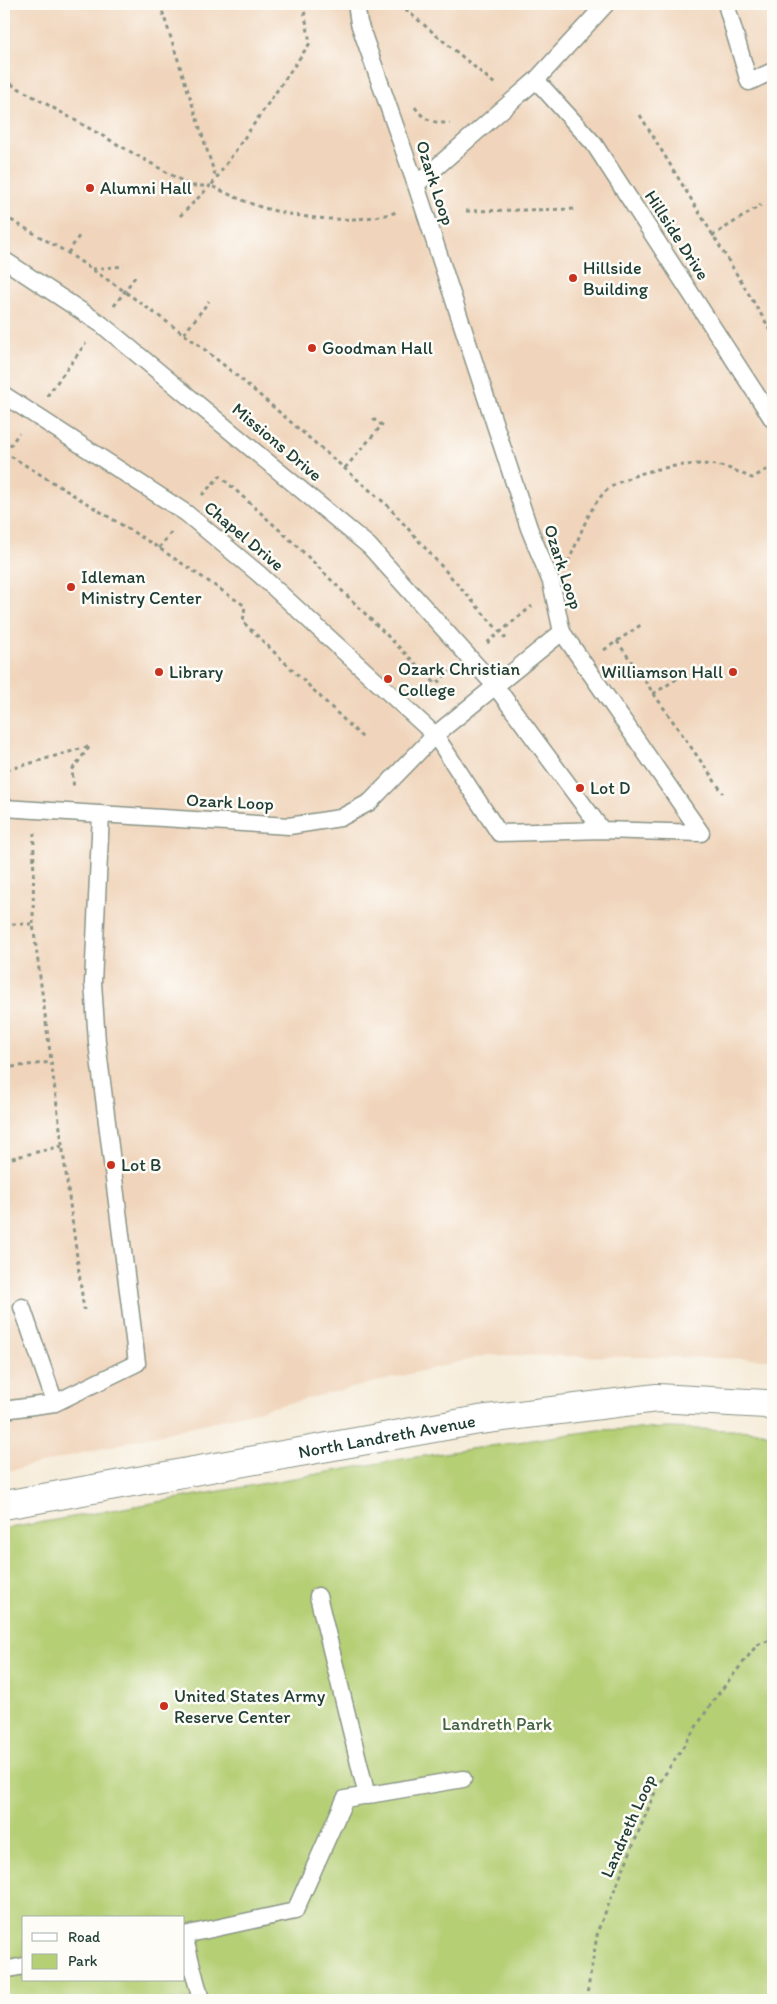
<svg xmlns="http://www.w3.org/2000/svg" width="777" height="2004" font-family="Itim,sans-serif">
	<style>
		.built { fill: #f0d5bc }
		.green { fill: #b5cf75; stroke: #6a8654; fill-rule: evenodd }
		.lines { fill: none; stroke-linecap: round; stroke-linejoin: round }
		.lane-casing { stroke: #8a9487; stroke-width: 19 }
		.street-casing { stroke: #8a9487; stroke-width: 30 }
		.path { stroke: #8a9487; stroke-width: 3; stroke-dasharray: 4 4; stroke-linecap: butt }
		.lane { stroke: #fff; stroke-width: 16 }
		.street { stroke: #fff; stroke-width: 28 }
		.poi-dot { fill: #c8321e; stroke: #fdfcf7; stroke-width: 2 }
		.labels { text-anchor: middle; stroke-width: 5; stroke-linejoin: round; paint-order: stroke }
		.street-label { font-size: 18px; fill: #1f3d34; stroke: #fdfcf7 }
		.poi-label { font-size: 18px; fill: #1f3d34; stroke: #fdfcf7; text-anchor: start }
		.park-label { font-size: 18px; fill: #446244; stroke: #fdfcf7 }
	</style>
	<rect width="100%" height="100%" fill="#fdfcf7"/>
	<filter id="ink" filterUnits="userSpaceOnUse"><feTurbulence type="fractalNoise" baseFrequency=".02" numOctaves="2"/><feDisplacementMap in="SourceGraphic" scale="10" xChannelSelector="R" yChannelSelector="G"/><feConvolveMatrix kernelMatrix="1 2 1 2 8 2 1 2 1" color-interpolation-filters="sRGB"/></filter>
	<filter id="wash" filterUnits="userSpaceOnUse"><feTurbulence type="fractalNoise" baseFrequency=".0096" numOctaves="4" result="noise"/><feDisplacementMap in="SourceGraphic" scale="20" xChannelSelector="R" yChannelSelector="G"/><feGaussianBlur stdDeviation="1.12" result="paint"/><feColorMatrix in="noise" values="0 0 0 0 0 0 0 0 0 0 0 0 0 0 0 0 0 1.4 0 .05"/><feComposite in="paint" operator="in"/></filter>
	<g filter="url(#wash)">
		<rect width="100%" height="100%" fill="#f6ecda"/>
		<path class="built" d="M4 4H773V1359L488 1355 4 1472Z"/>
		<path class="green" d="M669 1428 758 1431 773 1435V2000H4V1529L403 1459 599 1430ZM24 1918H184V1980H24Z"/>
	</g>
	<g filter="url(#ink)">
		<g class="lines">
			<g class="lane-casing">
				<path id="lane" d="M726 4 749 82 773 71
					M536 80 594 144 773 420
					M416 185 536 80 606 4
					M4 260 101 324 369 546 496 687 602 830
					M4 395 186 513 259 574 435 735 499 833 602 830 701 833 562 632
					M4 808 289 826 340 818 370 802 435 735 562 632 551 582 529 528 416 185 359 23 356 4
					M22 1307 55 1403
					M4 1410 55 1403 137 1363 97 1042 93 983 101 814
					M318 1596 367 1796
					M184 1935 295 1911 345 1799 463 1779
					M184 1936 201 2000
					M4 1970 24 1966"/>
			</g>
			<g class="street-casing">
				<g id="street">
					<path id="s1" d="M4 1505 479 1420 657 1398 766 1404 773 1407"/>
				</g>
			</g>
			<path class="path" d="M160 4 216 178
				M303 4 310 43 211 186C229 194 248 204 268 209 309 220 356 224 397 212
				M399 4 495 84
				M4 80 191 186H211
				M415 107C424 121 434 123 450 123
				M640 115 773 334
				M466 211 577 209
				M4 216 68 253 124 291 199 345 242 380 387 505 507 640
				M180 216 210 186
				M712 236 761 205
				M68 253 79 236
				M92 269 124 266
				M114 306 137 274
				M184 334 209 301
				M47 396 86 343
				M4 452 159 548 245 606 243 622 364 739
				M5 453 19 433
				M345 468 382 425 373 419
				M202 495 220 476 296 545 436 684 450 671
				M159 548 172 531
				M568 562C579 540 586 513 603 494 622 472 692 459 720 466 731 468 742 474 752 478L773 466
				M617 641 723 793
				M487 643 532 606
				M604 650 642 624
				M653 694 680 677
				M7 770 90 746 72 770 74 789
				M4 924H33L84 1310
				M33 924 34 833
				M4 1068 51 1062
				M4 1160 62 1146
				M586 2000 598 1930 658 1785 715 1698 757 1645 773 1639"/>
			<use href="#lane" class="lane"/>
			<use href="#street" class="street"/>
		</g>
	</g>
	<g class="poi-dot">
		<circle cx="90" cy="188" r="5"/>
		<circle cx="573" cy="278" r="5"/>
		<circle cx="312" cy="348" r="5"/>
		<circle cx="71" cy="587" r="5"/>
		<circle cx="159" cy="672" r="5"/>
		<circle cx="733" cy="672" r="5"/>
		<circle cx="388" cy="679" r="5"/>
		<circle cx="580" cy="788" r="5"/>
		<circle cx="111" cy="1165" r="5"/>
		<circle cx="164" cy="1706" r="5"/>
	</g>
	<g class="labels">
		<g class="street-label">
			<text transform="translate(435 183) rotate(72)" y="6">Ozark Loop</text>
			<text transform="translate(677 235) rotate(57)" y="6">Hillside Drive</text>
			<text transform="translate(277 442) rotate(40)" y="6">Missions Drive</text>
			<text transform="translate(244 536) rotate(40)" y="6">Chapel Drive</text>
			<text transform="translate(563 567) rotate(72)" y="6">Ozark Loop</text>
			<text transform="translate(230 802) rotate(3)" y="6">Ozark Loop</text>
			<text dy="6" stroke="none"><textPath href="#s1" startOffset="389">North Landreth Avenue</textPath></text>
			<text transform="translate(628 1826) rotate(-66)" y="6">Landreth Loop</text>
		</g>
		<g class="poi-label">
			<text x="100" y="194">Alumni Hall</text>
			<text x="583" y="274">Hillside<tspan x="583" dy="21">Building</tspan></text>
			<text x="322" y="354">Goodman Hall</text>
			<text x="81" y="583">Idleman<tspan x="81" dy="21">Ministry Center</tspan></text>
			<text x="398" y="675">Ozark Christian<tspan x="398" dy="21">College</tspan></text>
			<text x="169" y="678">Library</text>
			<text x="723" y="678" text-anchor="end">Williamson Hall</text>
			<text x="590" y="794">Lot D</text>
			<text x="121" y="1171">Lot B</text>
			<text x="174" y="1702">United States Army<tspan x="174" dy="21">Reserve Center</tspan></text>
		</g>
		<g class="park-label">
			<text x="497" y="1730">Landreth Park</text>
		</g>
	</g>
	<rect width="777" height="2004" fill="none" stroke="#fdfcf7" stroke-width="20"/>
	<rect x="22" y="1916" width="162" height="65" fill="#fdfcf7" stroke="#a4b0a9"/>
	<rect x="32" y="1933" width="25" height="8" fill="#ffffff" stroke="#a4b0a9"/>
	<text x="68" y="1942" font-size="15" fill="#1f3d34">Road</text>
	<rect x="32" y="1954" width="25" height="15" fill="#b5cf75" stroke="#a4b0a9"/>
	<text x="68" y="1966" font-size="15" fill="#1f3d34">Park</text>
</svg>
